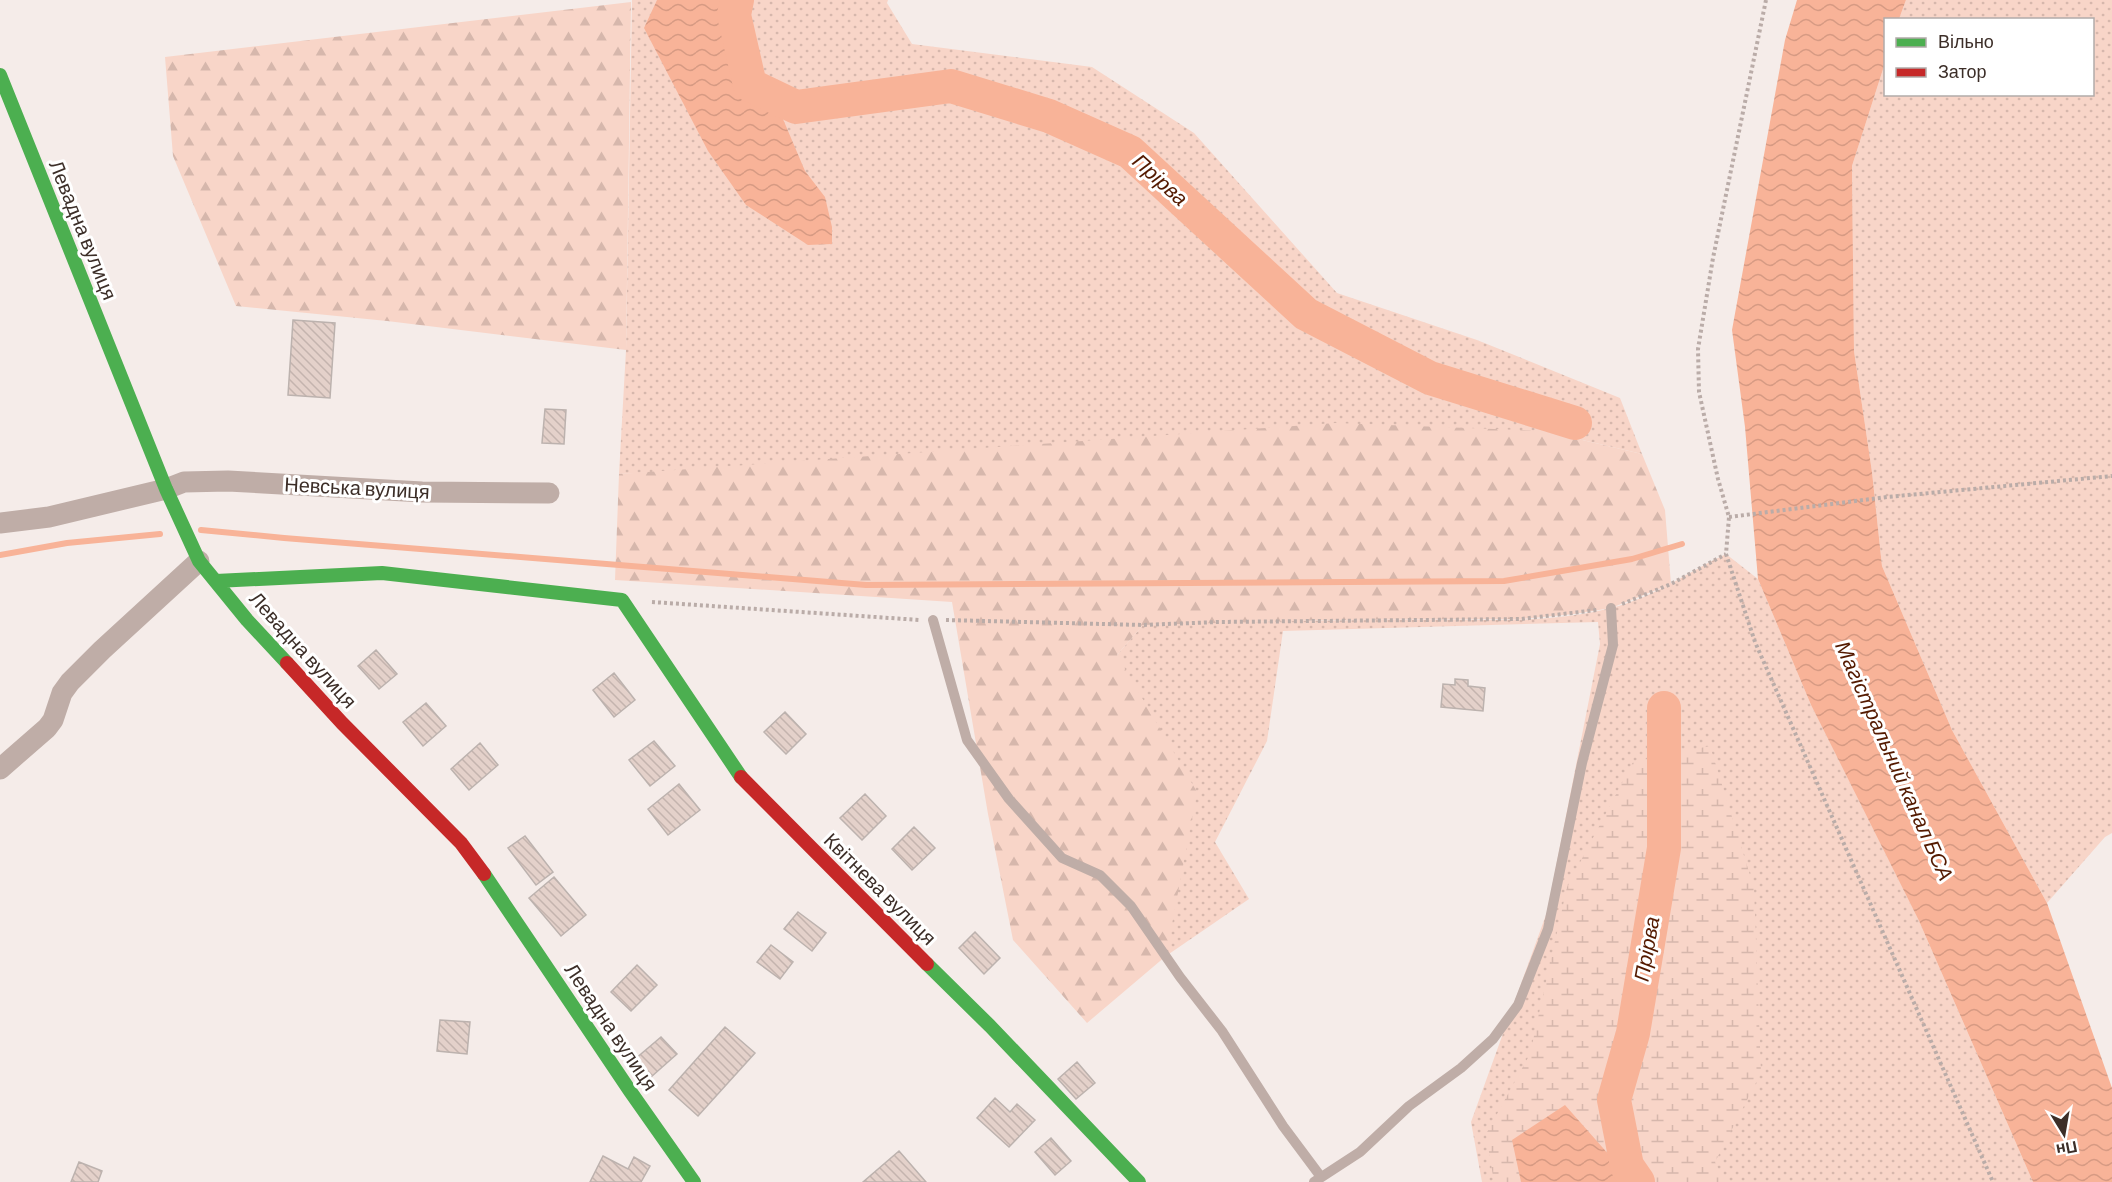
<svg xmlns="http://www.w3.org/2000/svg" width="2112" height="1182" font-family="Barlow,sans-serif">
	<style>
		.grass { fill: url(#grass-dots) }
		.forest { fill: url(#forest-firs) }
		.wetland { fill: url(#wetland-marsh) }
		.water { fill: url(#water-waves) }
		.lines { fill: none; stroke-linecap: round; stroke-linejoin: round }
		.stream { stroke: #f8b398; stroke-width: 6 }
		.river { stroke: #f8b398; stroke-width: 34 }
		.building { fill: url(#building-back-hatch); stroke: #bcb2ae; stroke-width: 1.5 }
		.path { stroke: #baaca8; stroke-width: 4; stroke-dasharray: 3 3; stroke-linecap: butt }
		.lane { stroke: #bfada7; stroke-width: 10 }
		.street { stroke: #bfada7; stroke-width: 21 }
		.fast { stroke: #4caf50; stroke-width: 14 }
		.jam { stroke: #c62828; stroke-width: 14 }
		.labels { text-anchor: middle; stroke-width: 6; stroke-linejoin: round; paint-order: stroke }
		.street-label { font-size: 20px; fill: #3c2e28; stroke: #fff }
		.water-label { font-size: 21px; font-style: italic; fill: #541a00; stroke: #fff }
	</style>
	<defs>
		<pattern id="grass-dots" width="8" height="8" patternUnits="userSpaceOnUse" patternTransform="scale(1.5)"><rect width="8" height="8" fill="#f8d5c8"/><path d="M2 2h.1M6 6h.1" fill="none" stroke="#d6b7ac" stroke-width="1.8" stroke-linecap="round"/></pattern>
		<pattern id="forest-firs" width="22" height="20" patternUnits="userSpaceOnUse" patternTransform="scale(1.5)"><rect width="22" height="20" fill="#f8d5c8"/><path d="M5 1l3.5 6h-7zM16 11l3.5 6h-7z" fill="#d6b7ac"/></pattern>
		<pattern id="wetland-marsh" width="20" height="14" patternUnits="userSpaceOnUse" patternTransform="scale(1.5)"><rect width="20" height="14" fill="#f8d5c8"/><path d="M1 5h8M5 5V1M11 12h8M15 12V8" fill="none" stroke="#d6b7ac"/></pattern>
		<pattern id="water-waves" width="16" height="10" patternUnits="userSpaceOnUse" patternTransform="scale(1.5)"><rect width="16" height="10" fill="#f8b398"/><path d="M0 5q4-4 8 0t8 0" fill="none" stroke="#d69a83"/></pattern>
		<pattern id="building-back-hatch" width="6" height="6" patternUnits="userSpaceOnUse" patternTransform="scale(1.5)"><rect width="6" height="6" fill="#e4d1ca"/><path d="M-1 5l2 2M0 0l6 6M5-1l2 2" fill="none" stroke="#c4b4ae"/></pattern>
	</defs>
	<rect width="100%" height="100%" fill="#f5ece9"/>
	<path class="grass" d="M632 0H888L887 3 912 44 1092 67 1194 133 1337 293 1477 340 1620 398 1642 454 1544 431 619 474 626 350Z
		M1906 0H2112V833L2105 837 2047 903 1952 730 1882 566 1872 472 1854 351 1852 166 1885 63 1886 94H2092V20L1899 19Z
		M1726 554 1758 579 1811 705 1919 921 2033 1182H1482L1471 1122 1547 912 1600 644 1598 622 1283 631 1267 741 1215 842 1249 899 1166 956 1117 655 1143 625C1235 621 1328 620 1421 620 1483 619 1550 624 1611 608 1653 598 1688 572 1726 554Z"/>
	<path class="forest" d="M631 2 626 350 387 321 236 306 173 156 165 57Z
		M1335 423 1544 431 1642 454 1665 510 1671 584 1611 608 1574 614 1521 619 1333 620 1143 625 1117 655 1197 792 1166 956 1087 1023 1013 940 988 814 952 602 615 580 619 474Z"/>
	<path class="wetland" d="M1710 746 1754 888 1761 1073 1715 1162 1724 1182H1494L1486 1134 1530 1054 1567 887 1633 762Z"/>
	<path class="water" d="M657 0H730L733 42 766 79 805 171 825 197 832 227V244L808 245 746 205 708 151 644 28Z
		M1797 0H1906L1899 19 1886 20 1885 63 1852 166 1854 351 1872 472 1882 566 1952 730 2047 903 2112 1088V1182H2033L1919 921 1811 705 1758 579 1745 427 1732 330 1785 40Z
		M1565 1105 1633 1182H1521L1512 1140Z"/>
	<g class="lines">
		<path class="stream" d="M201 530 284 538 866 585 1504 581 1632 559 1682 544
			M0 555 67 543 160 534"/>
		<path class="river" d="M737 0 734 15 750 85 796 107 951 86 1049 116 1130 152 1306 314 1430 378 1575 423
			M1638 1182 1627 1166 1614 1100 1633 1033 1664 848V708"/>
	</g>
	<path class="building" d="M293 320 335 323 330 398 288 395Z
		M545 409 566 410 564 444 542 443Z
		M376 650 397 674 379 689 358 666Z
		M614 673 635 700 614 717 593 690Z
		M1455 679 1468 680V686L1485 688 1483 711 1441 707 1443 684 1455 685Z
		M426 703 446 726 423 746 403 722Z
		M785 712 806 734 786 754 764 732Z
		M654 741 675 766 650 786 629 760Z
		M480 743 498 765 469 790 451 769Z
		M679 784 700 810 668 835 648 809Z
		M865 794 886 816 862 840 840 818Z
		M914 827 935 848 912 870 892 849Z
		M525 836 553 872 536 885 508 848Z
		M554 877 586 915 561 936 529 898Z
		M798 912 826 933 812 951 784 929Z
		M975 932 1000 958 984 974 959 948Z
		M771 945 793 962 780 979 757 962Z
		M637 965 657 985 631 1011 611 992Z
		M440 1020 470 1022 467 1054 437 1051Z
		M725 1027 755 1053 698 1116 669 1090Z
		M661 1037 677 1054 651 1077 635 1059Z
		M1077 1062 1095 1083 1076 1099 1058 1079Z
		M995 1098 1010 1112 1017 1104 1035 1120 1009 1147 977 1118Z
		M1051 1138 1071 1161 1055 1175 1035 1152Z
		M899 1151 926 1182H863Z
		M603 1156 628 1169 634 1157 650 1166 641 1182H590Z
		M79 1162 102 1171 98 1182H71Z"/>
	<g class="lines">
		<path class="path" d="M1766 0 1713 258 1698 349 1699 392 1718 479 1729 517 1726 554 1755 642 1993 1182
			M1729 517 1887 497 2112 476
			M652 602 920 620
			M1622 604 1671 584 1726 554
			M946 620 1143 625 1217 622 1521 619 1597 610"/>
		<path class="lane" d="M933 620 967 740 1009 799 1062 858 1100 875 1131 906 1180 977 1222 1031 1283 1126 1321 1177
			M1314 1182 1360 1152 1409 1106 1461 1068 1493 1039 1518 1005 1548 929 1582 763 1613 645 1611 608"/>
		<path class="street" d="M0 523 49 517 166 489 184 482 228 481 422 492 549 493
			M0 769 47 728 53 720 62 693 70 682 102 650 199 561"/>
		<path class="fast" d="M0 75 166 489 199 561 247 620 287 663
			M216 581 382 573 622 600 741 777
			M484 874 630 1091 694 1182
			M927 964 990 1026 1139 1182"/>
		<path class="jam" d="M287 663 342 723 461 843 484 874
			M741 777 927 964"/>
	</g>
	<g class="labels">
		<g class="street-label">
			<text transform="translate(83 230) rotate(68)" y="7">Левадна вулиця</text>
			<text transform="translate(357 488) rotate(3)" y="7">Невська вулиця</text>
			<text transform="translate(303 650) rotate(48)" y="7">Левадна вулиця</text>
			<text transform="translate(880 889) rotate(45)" y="7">Квітнева вулиця</text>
			<text transform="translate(611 1027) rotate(56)" y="7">Левадна вулиця</text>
		</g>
		<g class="water-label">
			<text transform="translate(1160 180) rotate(42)" y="7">Прірва</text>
			<text transform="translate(1894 761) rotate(66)" y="7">Магістральний канал БСА</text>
			<text transform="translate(1647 949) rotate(-80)" y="7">Прірва</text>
		</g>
	</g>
	<rect x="1884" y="18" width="210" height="78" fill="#ffffff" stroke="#b1aba9" stroke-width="1.5"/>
	<rect x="1896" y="38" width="30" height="9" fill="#4caf50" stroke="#b1aba9" stroke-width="1.5"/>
	<text x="1938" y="48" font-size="18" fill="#3c2e28">Вільно</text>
	<rect x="1896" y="68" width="30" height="9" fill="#c62828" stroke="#b1aba9" stroke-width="1.5"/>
	<text x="1938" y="78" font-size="18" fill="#3c2e28">Затор</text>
	<g transform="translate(2064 1134) rotate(169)" stroke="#ffffff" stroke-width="4.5" paint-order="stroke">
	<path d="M0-4.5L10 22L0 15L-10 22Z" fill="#3c2e28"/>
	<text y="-9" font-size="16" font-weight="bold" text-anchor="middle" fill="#3c2e28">Пн</text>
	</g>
</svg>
